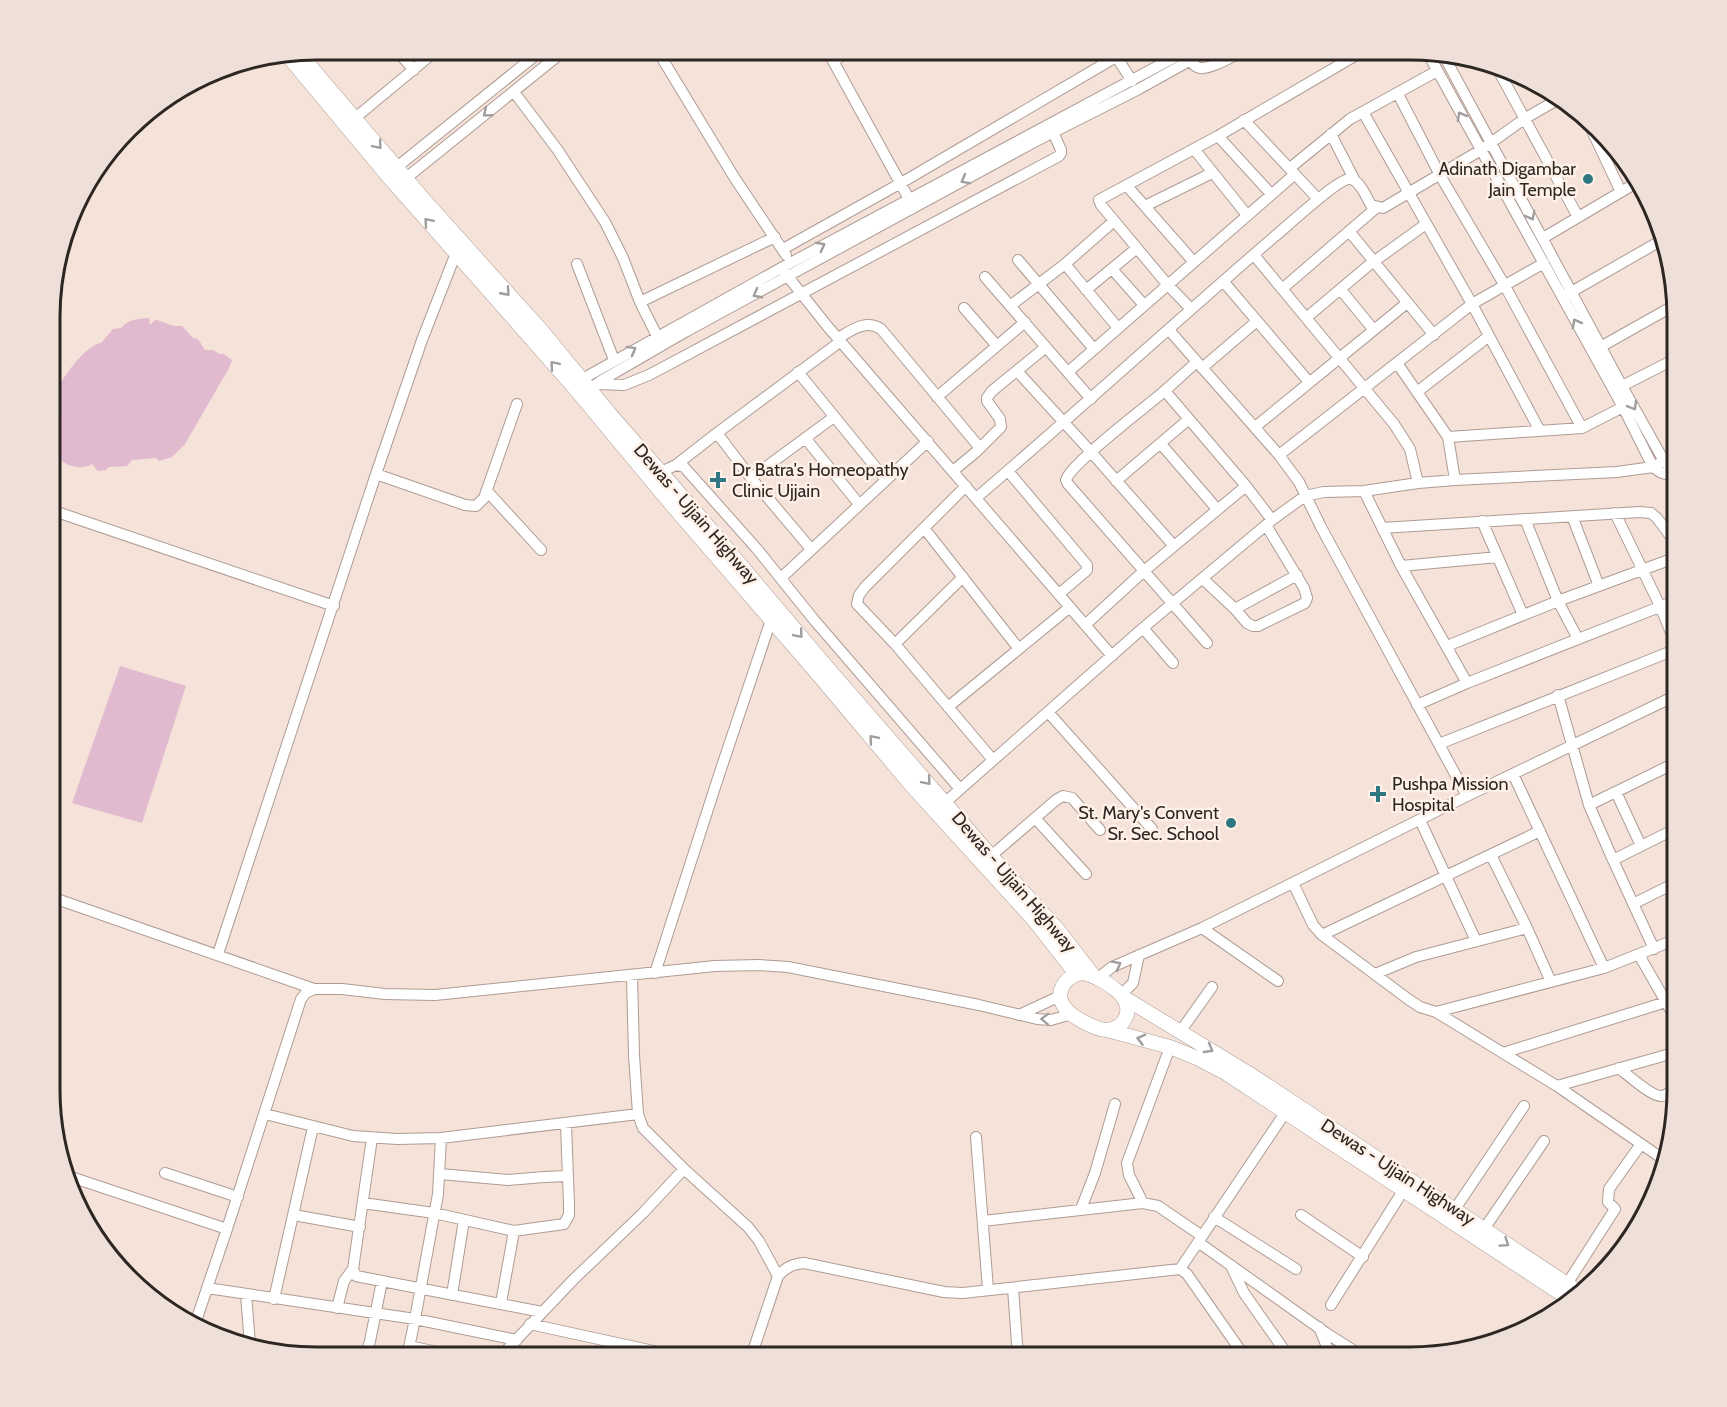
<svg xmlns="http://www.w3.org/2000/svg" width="1727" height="1407" font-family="Cabin,sans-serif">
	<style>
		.water { fill: #e1bacf }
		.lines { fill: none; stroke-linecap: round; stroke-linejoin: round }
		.minor-casing { stroke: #ae9c94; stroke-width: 12 }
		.major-casing { stroke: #ae9c94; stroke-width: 15 }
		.minor { stroke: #fff; stroke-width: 10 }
		.major { stroke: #fff; stroke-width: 14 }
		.oneway { stroke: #a09d9c }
		.poi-dot { fill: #2f7781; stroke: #fff0e8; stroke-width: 2 }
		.labels { text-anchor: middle; stroke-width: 5; stroke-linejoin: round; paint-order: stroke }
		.poi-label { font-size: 18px; fill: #2d2622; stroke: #fff0e8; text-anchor: end }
		.street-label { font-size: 18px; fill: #2d2622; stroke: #fff0e8 }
		.rim { fill: none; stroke: #2d2622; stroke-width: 3 }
	</style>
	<rect width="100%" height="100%" fill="#f5e2d8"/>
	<path class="water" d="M149 318 150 325 155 320H157L174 326H182L193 338 198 339 205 350H213L219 354H224L232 360 229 368 185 444 172 457 159 461 156 458 132 460 127 466 109 467 106 470 98 471 92 464C79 472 61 464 51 452 52 440 49 410 52 400 58 384 84 345 101 343L113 329 121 328C128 319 138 319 149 318Z
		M120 666 186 686 142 823 72 803Z"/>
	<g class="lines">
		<g class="minor-casing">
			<path id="minor" d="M396 50 414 70
				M657 50 734 177 786 255
				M827 50 909 199
				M1112 50 1132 81
				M1426 50 1623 407 1653 467 1660 472 1677 478
				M1443 54 1622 386 1664 461 1669 466
				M1187 55C1189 60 1194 67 1200 68 1210 70 1235 55 1245 50
				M834 62 847 50
				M1496 66 1578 217
				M514 92 557 149 605 222 623 258 640 302 657 336
				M1398 94 1441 177 1505 286 1582 428 1448 437 1455 480
				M1363 112 1472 304 1540 431
				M355 118 437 50
				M1244 120 1318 199
				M1587 120 1621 192
				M1331 134 1355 181
				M1218 136 1271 194
				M1194 149 1247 215
				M1290 168 1350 119 1437 71
				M392 171 542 50
				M400 183 565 50
				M1127 186 1193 261
				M1145 206 1212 173
				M1349 231 1434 335
				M1543 238 1636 183
				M783 249 901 183 1116 57
				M1254 255 1394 424 1410 449 1418 483
				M1018 260 1094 349
				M577 264 614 360
				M1065 264 1118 328
				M1112 269 1144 305
				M785 273 828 327 1112 656
				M985 277 1091 399
				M1223 281 1309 382
				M1282 289 1376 208
				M1086 290 1137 248
				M1341 290 1373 329
				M1566 295 1662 240
				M640 302 775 237
				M1010 306 1065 264 1114 221
				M964 308 997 346
				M1191 309 1167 284 1101 205 1099 200 1218 136 1365 50
				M1306 318 1369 265 1426 224
				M1169 330 1279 455 1299 482 1321 527 1467 796
				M838 338C852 330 866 319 881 329L980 448
				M1595 350 1675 305
				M1197 362C1185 372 1174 383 1162 393 1146 407 1070 464 1066 480L1068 484 1207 643
				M1397 363 1448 437
				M1202 368 1257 321
				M1017 371 1091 452 1174 546
				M798 372 886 480
				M1068 372 1295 174
				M577 382 781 268 1188 50
				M597 384 624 385 649 375 1059 156 1061 153V150L1053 132
				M1622 386 1677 358
				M1165 391 1246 486 1272 520
				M585 392 604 379 685 332 1036 141 1137 90 1209 50
				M1417 392 1489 336
				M937 397 1025 322
				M1255 427 1407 303
				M1582 428 1623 407
				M717 433 751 478 811 549
				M805 438 859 504
				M1161 444 1217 509
				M1279 455 1472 304 1544 263
				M676 465 717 433 841 341
				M953 471 976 452 1001 427 1000 419 987 401V398L992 391 1046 347
				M1008 471 1087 565V570L1085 572 1059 594
				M661 472 676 465 684 467 757 549 815 621 960 789
				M376 474 465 505 476 506 484 498 517 404
				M751 478 834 417
				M1116 481 1189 419
				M966 486 865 587 859 595 857 604 895 644 993 760
				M487 491 541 550
				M1364 491 1401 566 1467 683 1677 600
				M976 498C1077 412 1174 323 1274 237 1285 228 1338 179 1349 179 1360 179 1366 197 1371 205L1383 208 1481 150 1524 119 1557 100
				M51 510 334 606
				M1615 513 1660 606 1677 647
				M1572 516 1599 586
				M1525 519 1558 601 1578 639
				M1482 521 1523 615
				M924 528 1019 649
				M1382 528 1640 512 1651 513 1657 518 1677 545
				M1401 566 1498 557
				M781 578 928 441
				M1203 579 1235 609 1247 623 1253 626H1258L1305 603 1307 598 1304 588 1266 525
				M1235 609 1297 575
				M1085 625 1144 571 1246 486
				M1143 628 1173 663
				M895 644 963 577
				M1447 646 1558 601 1677 557
				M1558 695 1589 805
				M1417 705 1467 683
				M948 707 1070 607
				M1048 712 1152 829
				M1439 744 1677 649
				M1616 792 1641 846
				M940 807 1143 628 1272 520 1305 496 1324 492 1364 491 1418 483 1455 480 1617 472 1653 467 1664 461
				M1035 818 1086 874
				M1420 820 1476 941
				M1491 855 1527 928 1551 982
				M991 856 1056 800 1063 796 1072 798 1100 830
				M1613 860 1589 805 1677 762
				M1293 883 1313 925 1322 935 1408 999 1420 1007 1436 1012 1604 968 1513 774
				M51 897 314 989
				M1633 904 1677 882
				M1202 928 1278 981
				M1322 935 1540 831
				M1654 949 1613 860 1677 828
				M218 954 376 474 422 340 456 253
				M1639 955 1677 1021
				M1604 968 1677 939
				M655 973 719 775 773 614
				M1375 974 1416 957 1527 928
				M632 976 634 1055 638 1114 643 1128 684 1169 748 1227 759 1241 778 1276
				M1098 978 1112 967 1202 928 1467 796 1677 695
				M1121 995 1133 983 1139 955
				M1436 1012 1557 1086 1663 1159
				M1019 1015 1060 996
				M1180 1032 1212 987
				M1503 1053 1666 1002
				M1619 1068C1628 1075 1651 1096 1661 1096 1668 1096 1673 1089 1677 1085
				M1557 1086 1677 1052
				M265 1114 353 1136 397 1139 441 1138 638 1114
				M976 1137 988 1289
				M372 1138 353 1269 356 1276 542 1312
				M165 1173 238 1197
				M440 1174 508 1180 544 1177 568 1176
				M68 1176 227 1229
				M363 1203 434 1213 514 1231 564 1224 569 1215V1205L566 1124
				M1143 1203 1129 1175 1127 1163 1170 1047
				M1081 1209 1095 1173 1115 1104
				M1455 1209 1524 1106
				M294 1215 360 1227
				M1301 1215 1363 1257
				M1214 1217 1296 1269
				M983 1221 1143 1203 1158 1206 1202 1236
				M1484 1229 1544 1141
				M1198 1242 1326 1333 1364 1357
				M1231 1266 1244 1293 1289 1357
				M1180 1269 1289 1107
				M1567 1284 1615 1209 1608 1202 1609 1189 1641 1144
				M207 1288 415 1319 517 1340
				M1013 1288 1018 1357
				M246 1294 250 1345
				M452 1295 464 1220
				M274 1299 313 1127
				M501 1303 514 1231
				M1331 1305 1403 1191
				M337 1308 344 1281 353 1269
				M195 1324 227 1229 301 999 306 993 314 989H342L385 994 435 995 715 966 759 965 788 967 979 1005 1037 1019 1051 1020 1072 1014
				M530 1324 681 1357
				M1319 1327 1331 1357
				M409 1346 461 1357
				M365 1357 370 1341 382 1281
				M407 1357 415 1319 438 1194 441 1138
				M500 1357 573 1280 642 1214 684 1169
				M751 1357 778 1276C786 1267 793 1264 804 1263L944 1292 963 1293 1180 1269 1187 1274 1245 1357"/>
		</g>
		<g class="major-casing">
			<path id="major" d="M299 53 426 202 542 331 610 414 695 511 826 666 991 856 1059 931 1093 975
				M287 55 387 175 572 385 671 504 821 678 911 785 1033 919 1076 974
				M1083 973C1101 977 1141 999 1123 1022 1119 1026 1113 1030 1107 1030 1096 1030 1072 1017 1066 1009 1052 993 1066 975 1083 973Z
				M1123 997 1253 1076 1579 1292
				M1107 1030 1170 1047 1197 1058 1224 1072 1569 1299"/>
		</g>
		<use href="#minor" class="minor"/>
		<use href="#major" class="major"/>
	</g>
	<defs><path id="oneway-chevron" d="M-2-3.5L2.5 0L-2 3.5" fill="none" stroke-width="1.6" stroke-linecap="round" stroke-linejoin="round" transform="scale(1.5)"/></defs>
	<g class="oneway">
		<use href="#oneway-chevron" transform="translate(487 113) rotate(141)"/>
		<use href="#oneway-chevron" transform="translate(1461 116) rotate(-119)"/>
		<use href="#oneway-chevron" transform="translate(378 145) rotate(50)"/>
		<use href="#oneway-chevron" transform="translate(965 180) rotate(151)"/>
		<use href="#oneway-chevron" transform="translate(1531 216) rotate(62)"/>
		<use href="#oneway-chevron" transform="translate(428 222) rotate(-131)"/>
		<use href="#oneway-chevron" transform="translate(821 246) rotate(-28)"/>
		<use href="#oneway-chevron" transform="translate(506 292) rotate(48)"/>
		<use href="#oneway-chevron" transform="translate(757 294) rotate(152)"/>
		<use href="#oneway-chevron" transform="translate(1576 323) rotate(-119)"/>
		<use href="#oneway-chevron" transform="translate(632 350) rotate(-29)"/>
		<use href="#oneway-chevron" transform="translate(554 365) rotate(-131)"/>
		<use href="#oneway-chevron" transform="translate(1633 406) rotate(60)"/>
		<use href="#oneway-chevron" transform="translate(799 634) rotate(50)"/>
		<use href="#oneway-chevron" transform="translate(873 739) rotate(-130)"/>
		<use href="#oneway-chevron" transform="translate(927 781) rotate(49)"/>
		<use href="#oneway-chevron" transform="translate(1117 965) rotate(-27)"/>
		<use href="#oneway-chevron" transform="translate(1045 1019) rotate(-178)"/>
		<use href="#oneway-chevron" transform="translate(1141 1039) rotate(-165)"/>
		<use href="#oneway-chevron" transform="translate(1209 1049) rotate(30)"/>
		<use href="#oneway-chevron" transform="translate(1505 1243) rotate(34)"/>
	</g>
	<g class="poi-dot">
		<circle cx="1588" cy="179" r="6"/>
		<path d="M715 471h6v6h6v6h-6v6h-6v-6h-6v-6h6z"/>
		<path d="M1375 785h6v6h6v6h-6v6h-6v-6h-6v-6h6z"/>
		<circle cx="1231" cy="823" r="6"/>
	</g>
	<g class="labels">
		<g class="poi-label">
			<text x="1576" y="175">Adinath Digambar<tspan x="1576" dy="21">Jain Temple</tspan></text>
			<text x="732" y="476" text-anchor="start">Dr Batra's Homeopathy<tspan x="732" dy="21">Clinic Ujjain</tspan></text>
			<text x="1392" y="790" text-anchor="start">Pushpa Mission<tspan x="1392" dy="21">Hospital</tspan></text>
			<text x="1219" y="819">St. Mary's Convent<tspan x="1219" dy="21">Sr. Sec. School</tspan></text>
		</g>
		<g class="street-label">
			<text transform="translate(696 514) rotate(49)" y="6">Dewas - Ujjain Highway</text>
			<text transform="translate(1014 882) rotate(49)" y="6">Dewas - Ujjain Highway</text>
			<text transform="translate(1398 1172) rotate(33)" y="6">Dewas - Ujjain Highway</text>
		</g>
	</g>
	<path d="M0 0H1727V1407H0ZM317 60H1410A257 257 0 0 1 1667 317V1090A257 257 0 0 1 1410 1347H317A257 257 0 0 1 60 1090V317A257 257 0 0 1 317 60Z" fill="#eee0d8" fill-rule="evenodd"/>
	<path class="rim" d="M317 60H1410A257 257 0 0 1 1667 317V1090A257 257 0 0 1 1410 1347H317A257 257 0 0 1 60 1090V317A257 257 0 0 1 317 60Z"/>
</svg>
